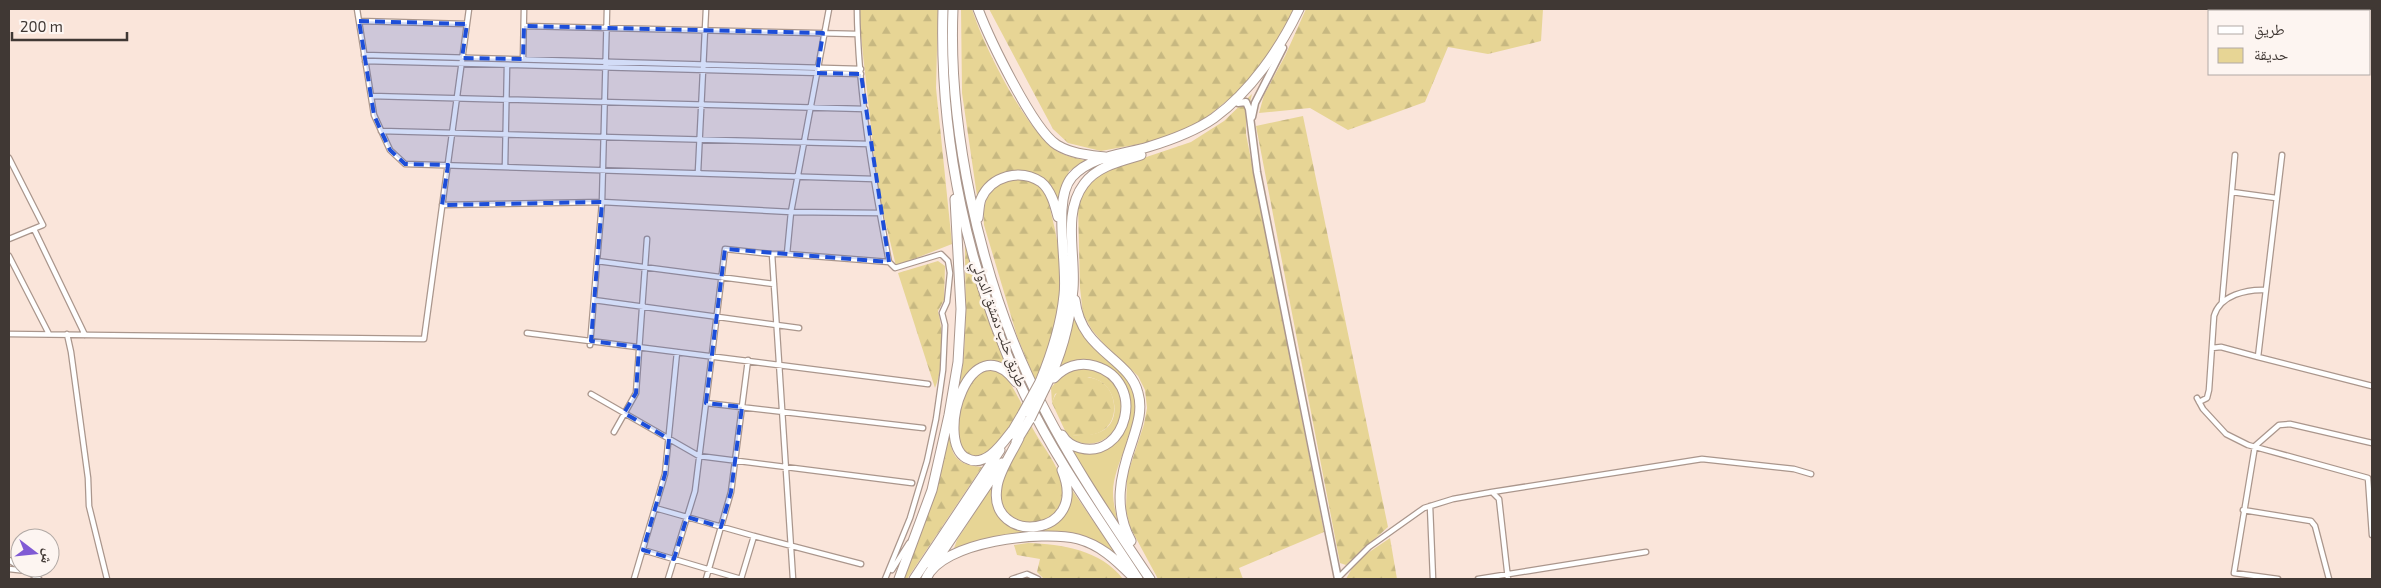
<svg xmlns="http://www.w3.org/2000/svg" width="2381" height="588" font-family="'Exo 2','Noto Naskh Arabic',sans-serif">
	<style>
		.green { fill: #e7d595 }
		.forest { fill: url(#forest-firs) }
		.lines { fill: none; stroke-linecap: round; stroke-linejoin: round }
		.street-casing { stroke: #aa968c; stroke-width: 7 }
		.secondary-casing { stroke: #aa968c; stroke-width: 9 }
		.highway-casing { stroke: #aa968c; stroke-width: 11 }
		.street { stroke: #fff; stroke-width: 4.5 }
		.secondary { stroke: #fff; stroke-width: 6 }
		.highway { stroke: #fff; stroke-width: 9 }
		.highway-bridge-casing { stroke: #aa968c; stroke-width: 11; stroke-linecap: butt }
		.highway-bridge { stroke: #fff; stroke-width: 9 }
		.marked { fill: #1d4ed8; fill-opacity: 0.2; stroke: #1d4ed8; stroke-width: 4; stroke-dasharray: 10 6; stroke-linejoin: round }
		.labels { text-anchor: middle; stroke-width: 5; stroke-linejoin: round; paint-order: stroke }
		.street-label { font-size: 15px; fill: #403834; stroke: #fdf5f1 }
	</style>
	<defs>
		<pattern id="forest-firs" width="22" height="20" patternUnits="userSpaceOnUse" patternTransform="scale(1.25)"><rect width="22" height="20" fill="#e7d595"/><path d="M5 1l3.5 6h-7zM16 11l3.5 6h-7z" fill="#c7b881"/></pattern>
	</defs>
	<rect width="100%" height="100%" fill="#fae5da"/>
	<path class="green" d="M1074 319C1080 330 1086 341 1096 350 1107 360 1123 368 1130 381 1151 417 1114 455 1113 492 1113 503 1116 515 1119 526L1071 451C1152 467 1151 337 1061 366Z
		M1090 368C1097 372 1105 374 1111 379 1144 403 1108 464 1068 437 1080 433 1091 437 1102 431 1119 423 1117 398 1106 386 1102 381 1096 379 1089 377L1055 394 1052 403 1051 388C1064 372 1069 369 1090 368Z
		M994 483C994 489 992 496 994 502 1002 529 1037 541 1059 521 1067 513 1070 500 1072 490L1120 560 1056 533 953 551 957 540Z"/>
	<path class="forest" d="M858 9H938L936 88 952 244 896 266 878 191Z
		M961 9H972C983 45 1025 128 1055 150 1063 156 1077 158 1087 161L1069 171 1058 205 1046 180C1012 165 1000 170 977 196L962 93Z
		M989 9H1295L1276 45 1240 90 1197 125 1156 141 1101 151 1068 143 1053 129Z
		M1306 9H1543L1541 41 1488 54 1448 47 1425 102 1348 130 1310 108 1259 113 1264 95 1285 56Z
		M1252 94 1246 118V134L1324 532 1239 568 1243 579H1158L1130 527 1126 510 1127 476 1144 424 1147 408 1145 390 1138 376 1103 343 1092 330 1083 314 1080 288 1078 205 1085 188 1105 171 1191 142 1224 121Z
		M1303 116 1388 527 1346 565 1340 563 1256 126Z
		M1015 179C1046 180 1047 195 1053 221 1067 279 1061 326 1035 380L1017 336 984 225C982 200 990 184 1015 179Z
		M965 244 990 322 1009 369C970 352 956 388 953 420 952 430 949 442 953 452 958 464 971 466 982 467L907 579H903C930 506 953 440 963 362 967 323 965 283 965 244Z
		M938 261 945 266 944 300 938 311C944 334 944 366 935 388L898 273Z
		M995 369 1008 379 1023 406C1015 417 995 453 983 457 946 471 955 378 984 370 987 369 992 370 995 369Z
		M1077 377C1085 377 1093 377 1100 381 1117 390 1120 421 1102 431 1091 438 1080 433 1068 437L1052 403C1056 391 1064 381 1077 377Z
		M1031 425C1043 451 1080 485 1055 514 1050 519 1041 523 1034 526L1013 519 1008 514 1001 501 1000 482Z
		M1390 538 1397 579H1346L1356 561Z
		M1028 543C1062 544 1101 550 1123 579H1044L1037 572 1040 559 1017 555 1014 545Z"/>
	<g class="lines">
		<g class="street-casing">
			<path id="street" d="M357 9 374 115 390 150 405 164 874 179
				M857 9C858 93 873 179 889 262L895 268 941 254 948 261 950 273 947 302 942 313 945 325 943 370 936 419 927 461 910 518 885 579
				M359 21 467 24
				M524 26 857 34
				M364 55 861 69
				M523 59 524 9
				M365 61 861 74
				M371 96 865 109
				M381 131 869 144
				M2282 155 2258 357 2372 386
				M9 158 43 225 9 239
				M505 167 507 65
				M698 172 706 9
				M2232 192 2276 198
				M442 205 602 202 791 212 879 213
				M34 229 85 335
				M787 254 889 262
				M9 256 49 334
				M597 261 774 284
				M594 300 799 328
				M2222 302 2235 155
				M527 333 928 384
				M9 334 424 339 469 9
				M67 334 71 352 88 478 89 506 107 579
				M590 345 602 202 607 9
				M2212 348 2221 347 2258 357
				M591 394 699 456 912 483
				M2197 398 2203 409 2226 434 2248 445 2368 478 2372 535
				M2199 402 2207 398 2209 390 2214 316C2220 295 2247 289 2266 290
				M706 403 923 428
				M614 432 636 393 647 239
				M1492 492 1702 459 1794 469 1811 474
				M1430 506 1433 579
				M655 508 754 536
				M2243 510 2311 521 2315 526 2329 579
				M643 550 741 579
				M9 560 20 567
				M9 569 27 571 39 579
				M892 570 909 543
				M1338 578 1369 547 1424 508 1453 499 1492 492 1499 499 1508 579
				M634 579 665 474 677 352
				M668 579 695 491 725 249 772 254
				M706 579 731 492 748 360
				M741 579 754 536 861 564
				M793 579 772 254H787L791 212 829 9
				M1012 579 1027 574 1038 579
				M1478 579 1646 552
				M2278 579 2234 573 2255 446 2279 425 2290 424 2372 443"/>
		</g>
		<g class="secondary-casing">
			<path id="secondary" d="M1238 103 1246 102 1249 109 1257 172 1338 579
				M1252 117 1255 103 1283 48"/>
		</g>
		<g class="highway-casing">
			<path id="highway" d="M943 9C939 140 968 276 1025 395 1056 460 1099 519 1138 579
				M953 9C948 127 979 270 1029 378 1062 449 1106 514 1150 579
				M978 9C989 38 1033 130 1057 145 1072 154 1088 155 1105 157
				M978 218C979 212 979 204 981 199 991 176 1020 168 1041 182 1051 190 1055 205 1058 217
				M1075 300C1081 352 1129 357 1138 393 1143 410 1137 426 1132 442 1120 476 1113 508 1131 541
				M1054 378C1064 367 1079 361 1095 366 1148 382 1126 460 1080 448 1072 446 1066 442 1062 435
				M1040 382C1052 353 1061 326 1064 295 1068 263 1052 200 1072 177 1090 156 1124 154 1148 147 1171 140 1194 132 1214 118 1250 92 1280 49 1299 9
				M1045 388C1061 357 1070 324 1073 289 1076 255 1062 213 1084 184 1097 166 1121 161 1141 155
				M1012 431C1002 444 985 469 966 458 934 439 971 323 1016 382
				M1010 435 1023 413
				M1019 438C1012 453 999 471 997 487 987 546 1091 539 1062 470
				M1016 442 1030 419
				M932 567 1002 463
				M899 579 932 490 949 415 958 362 961 309 955 199
				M914 579 1000 450
				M926 579C941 541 1043 530 1078 539 1100 545 1115 559 1131 575"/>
		</g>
		<use href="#street" class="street"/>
		<use href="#secondary" class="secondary"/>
		<use href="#highway" class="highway"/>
		<g class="highway-bridge-casing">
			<path id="highway-bridge" d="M1023 413 1040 382
				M1030 419 1045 388"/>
		</g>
		<use href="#highway-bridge" class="highway-bridge"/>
	</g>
	<path class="marked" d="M359 21 467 24 462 58 523 59 524 26 823 33 817 73 861 74 889 262 725 249 706 403 742 407 731 492 721 527 687 517 674 559 643 550 665 474 669 439 624 413 636 393 639 347 591 341 602 202 442 205 448 165 405 164 390 150 381 131 374 115Z"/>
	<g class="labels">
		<g class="street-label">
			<text transform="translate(999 324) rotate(70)" y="5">طريق حلب دمشق الدولي</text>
		</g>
	</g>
	<rect width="2381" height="588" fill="none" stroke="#403834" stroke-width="20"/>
	<rect x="2208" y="10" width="162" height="65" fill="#fdf5f1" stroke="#b1a9a5"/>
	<rect x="2218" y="26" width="25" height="8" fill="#ffffff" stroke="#b1a9a5"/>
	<text x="2254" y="35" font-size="15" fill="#403834">طريق</text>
	<rect x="2218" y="48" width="25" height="15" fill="#e7d595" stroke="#b1a9a5"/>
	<text x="2254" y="60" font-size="15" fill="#403834">حديقة</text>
	<g transform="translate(35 553) rotate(106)"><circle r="24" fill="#fdf5f1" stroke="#b1a9a5"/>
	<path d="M0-4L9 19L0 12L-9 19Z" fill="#805ad4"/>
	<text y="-8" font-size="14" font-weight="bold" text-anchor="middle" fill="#403834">ش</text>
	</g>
	<path d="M12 32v8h115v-8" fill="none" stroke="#403834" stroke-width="2.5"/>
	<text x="20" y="32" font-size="15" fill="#403834" stroke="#fdf5f1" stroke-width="4" paint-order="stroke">200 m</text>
</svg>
